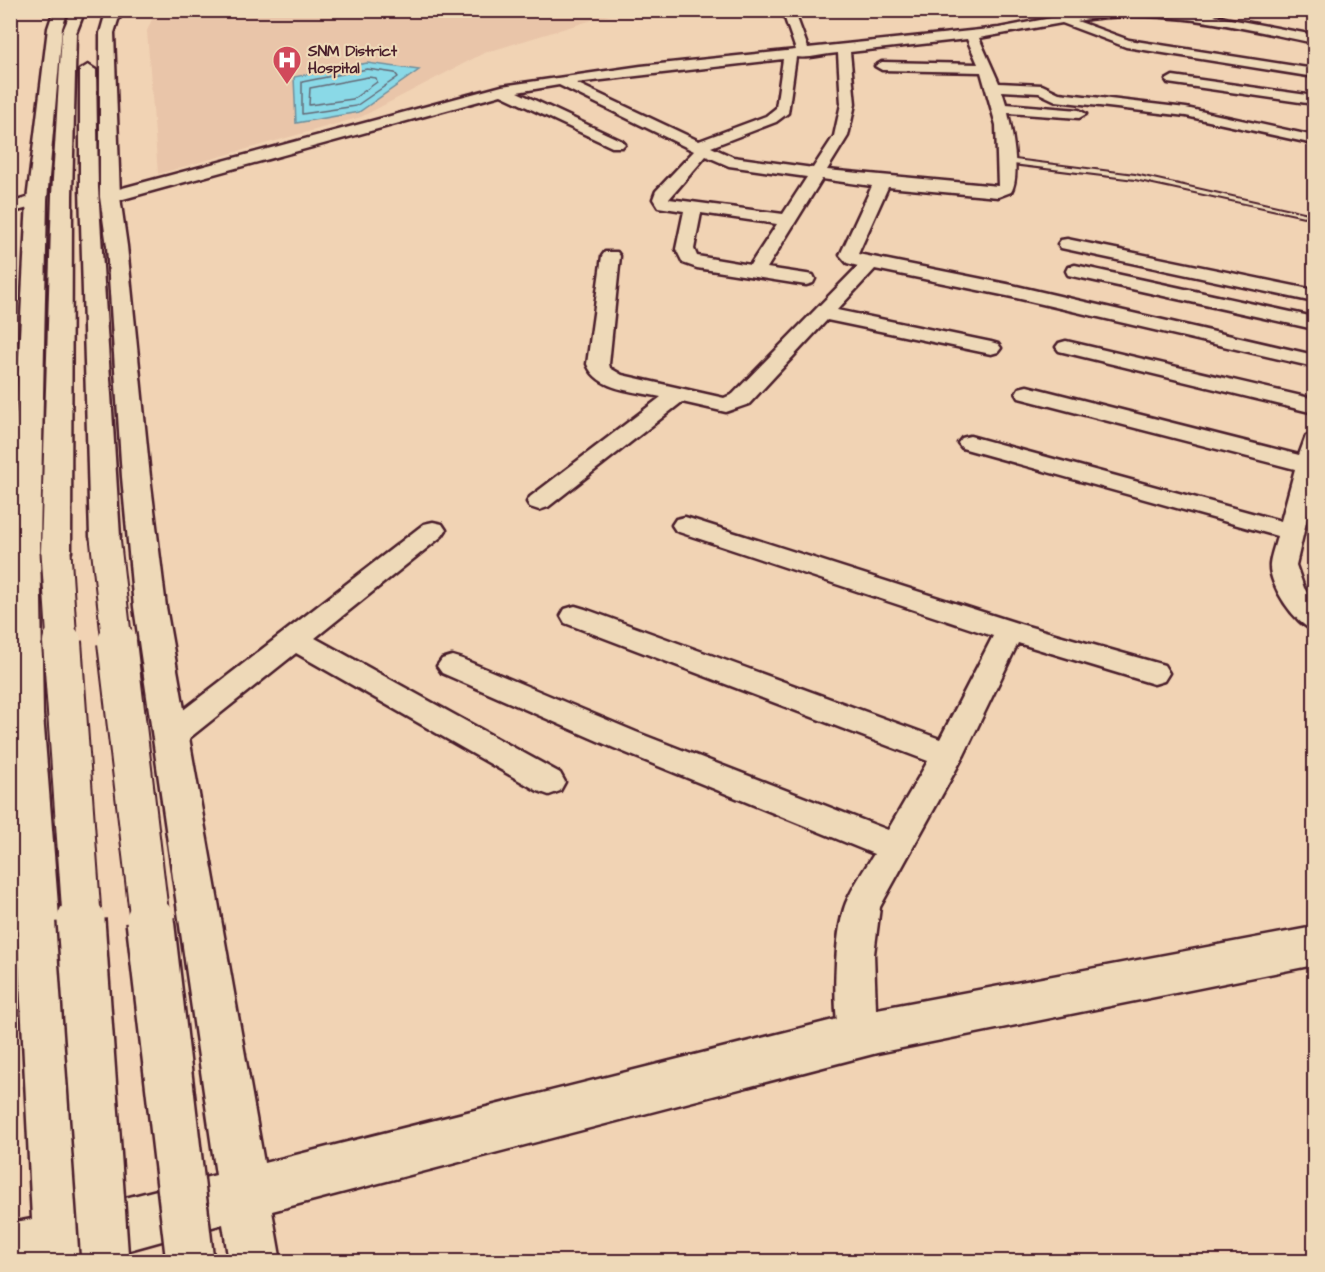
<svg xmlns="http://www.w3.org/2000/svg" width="1325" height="1272" font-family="'Architects Daughter',sans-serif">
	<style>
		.built { fill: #e9c5a9 }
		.water { fill: #8ad9e7; stroke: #708f9c; stroke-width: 1.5 }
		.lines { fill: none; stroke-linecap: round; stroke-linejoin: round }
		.shore { stroke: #646976; stroke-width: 1.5 }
		.lane-casing { stroke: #4a1f2b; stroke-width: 4 }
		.street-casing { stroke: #4a1f2b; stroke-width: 5 }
		.secondary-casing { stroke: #4a1f2b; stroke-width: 5 }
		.primary-casing { stroke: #4a1f2b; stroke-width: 5 }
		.lane { fill: #eed9b8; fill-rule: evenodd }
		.street { fill: #eed9b8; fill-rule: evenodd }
		.secondary { fill: #eed9b8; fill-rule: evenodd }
		.primary { fill: #eed9b8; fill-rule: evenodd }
		.primary-bridge-far2-casing { stroke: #4a1f2b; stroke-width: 33; stroke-linecap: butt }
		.primary-bridge-far1-casing { stroke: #4a1f2b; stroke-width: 42; stroke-linecap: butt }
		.primary-bridge-casing { stroke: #4a1f2b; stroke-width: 52; stroke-linecap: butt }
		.primary-bridge-far2 { stroke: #eed9b8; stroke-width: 29 }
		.primary-bridge-far1 { stroke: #eed9b8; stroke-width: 38 }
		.primary-bridge { stroke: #eed9b8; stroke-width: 47 }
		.labels { text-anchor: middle; stroke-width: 4.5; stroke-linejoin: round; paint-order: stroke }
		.far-poi-label { font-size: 15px; font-weight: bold; fill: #4a1f2b; stroke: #eed9b8; text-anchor: start }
	</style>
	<rect width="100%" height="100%" fill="#f1d3b4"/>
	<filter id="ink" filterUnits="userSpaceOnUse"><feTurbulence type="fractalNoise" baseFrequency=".0167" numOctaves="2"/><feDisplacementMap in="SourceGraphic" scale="12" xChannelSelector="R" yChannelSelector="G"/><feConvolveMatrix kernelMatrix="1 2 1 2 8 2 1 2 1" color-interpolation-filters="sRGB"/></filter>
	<g filter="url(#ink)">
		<path class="built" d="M156 10 622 11 484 53 361 117 158 174 147 31Z"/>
		<path class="water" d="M367 63 419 70 359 112 296 123 294 77Z"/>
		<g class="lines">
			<path class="shore" d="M367 69 395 73 398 77 356 106 302 114V82Z
				M368 77 376 78 377 82 353 99 309 105 310 88Z"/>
			<g class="lane-casing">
				<path id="lane" d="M1007 159 1135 175 1308 214 1304 216 1135 179 1004 163 1003 161Z"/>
			</g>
			<g class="street-casing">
				<path id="street" d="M782 10H794L808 48 999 28 1093 10 1197 12 1229 10 1214 16 1314 35V43C1237 27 1156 6 1077 21L1129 40 1314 69V77L1126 47 1062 23 979 38 999 83 1042 85 1059 93 1186 108 1314 136V144L1186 116 1056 101 1039 93 1002 91 1006 104 1079 110 1086 114 1079 118 1008 113C1012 132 1021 176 1011 192L998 197 888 187 858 254 1012 285 1314 355V367L1012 297 875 269 837 310 991 342 998 344 1001 348 998 352 991 354 827 320 749 404 726 412 682 402 548 507 539 510 530 507 527 502 530 497 661 397C636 391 597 391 587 364L602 256 605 252H617L620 256 609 364 610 368 622 375 724 398 733 394 858 266 847 263 840 255 872 186 822 179 767 268 813 275 815 279 813 283 806 285 697 268 683 263 676 249 684 211 658 207 653 199 656 191 694 151 559 85 517 92 622 141 625 144 622 147H612L501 95 116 201H104L102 197 104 193 502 86 641 66 796 50ZM967 39 978 64 882 62 875 66 882 70 981 72 996 125 998 186 827 170 848 136 855 104 850 52ZM838 53 841 104 834 136 813 168 733 157 711 147 776 122 788 113 796 57C808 59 824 54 838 53ZM783 59 776 108 766 116 699 141 576 83ZM706 156 729 166 807 177 783 214 669 199ZM701 213 777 224 750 265 697 256 694 249Z
					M1173 76 1314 96V104L1168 83 1166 80Z
					M37 195 43 196 45 200 43 204 10 213V203Z
					M1067 239 1314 290V302L1061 248 1058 244 1061 240Z
					M1075 265 1314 317V329L1068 275 1066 271 1068 267Z
					M1066 341 1314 399V413L1059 351 1056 347 1059 343Z
					M1027 386 1299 455 1306 436 1314 434V488L1296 565 1304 588 1314 603V630C1296 626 1268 584 1270 564 1271 555 1275 545 1277 536L962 448 958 443 962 438 970 436 1281 521 1295 469 1019 398 1016 393 1019 388Z
					M685 517 1020 624 1164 665 1169 673 1164 681 1154 684 1018 643 964 755 880 907 874 954 877 1037 871 1050 857 1056 843 1050C831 1021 834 933 846 903 853 886 864 870 874 854L614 748 442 673 437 666 442 659 452 656 462 659 636 732 888 830 928 761 565 623 561 616 565 609 575 606 585 609 940 739 993 636 676 531 672 525 676 519Z
					M433 522 442 524 446 530 442 536 315 638 560 773 565 782 560 791 549 795 538 791 296 653 182 744 171 748 160 744 155 736 160 728 424 524Z"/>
			</g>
			<g class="secondary-casing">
				<path id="secondary" d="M54 10H68L62 28 47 200 40 542 43 715 82 1209 216 1175 134 607 122 477 107 246 100 197V33L104 19 111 10H125L118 20 114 33 120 197 127 246 150 477 166 607 264 1163 877 1009 1314 927V965L877 1053 272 1211 281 1262H229L223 1224 86 1262H10V1223L32 1219 10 782V532L27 200 48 28Z"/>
			</g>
			<g class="primary-casing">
				<path id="primary" d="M72 10H85L76 33 72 195 71 552 67 559 56 562 45 559 41 552 52 195 62 33Z
					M88 65 96 70 98 188 120 537 116 544 105 546 94 544 90 537 80 188V70Z"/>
			</g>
			<use href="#lane" class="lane"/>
			<use href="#street" class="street"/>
			<use href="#secondary" class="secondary"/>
			<use href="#primary" class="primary"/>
			<g class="primary-bridge-far2-casing">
				<path id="primary-bridge-far2" d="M105 537 117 643
					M56 552 62 643"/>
			</g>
			<g class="primary-bridge-far1-casing">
				<path id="primary-bridge-far1" d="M62 642 82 922
					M117 642 150 922"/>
			</g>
			<g class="primary-bridge-casing">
				<path id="primary-bridge" d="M81 920 105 1262
					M150 920 190 1262"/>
			</g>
			<use href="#primary-bridge-far2" class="primary-bridge-far2"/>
			<use href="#primary-bridge-far1" class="primary-bridge-far1"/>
			<use href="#primary-bridge" class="primary-bridge"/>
		</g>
	</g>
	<defs>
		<g id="hospital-pin" transform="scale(1.5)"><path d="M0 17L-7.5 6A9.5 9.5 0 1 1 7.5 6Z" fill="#d1495b" stroke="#eed9b8"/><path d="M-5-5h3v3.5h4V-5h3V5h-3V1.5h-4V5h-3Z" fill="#fff"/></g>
	</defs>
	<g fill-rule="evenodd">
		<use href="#hospital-pin" x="287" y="60"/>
	</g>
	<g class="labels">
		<g class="far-poi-label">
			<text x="308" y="56">SNM District<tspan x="308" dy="17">Hospital</tspan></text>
		</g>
	</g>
	<rect width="1325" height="1272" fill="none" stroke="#eed9b8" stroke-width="36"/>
	<rect x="18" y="18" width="1289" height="1236" fill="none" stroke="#4a1f2b" stroke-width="2" filter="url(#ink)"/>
</svg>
